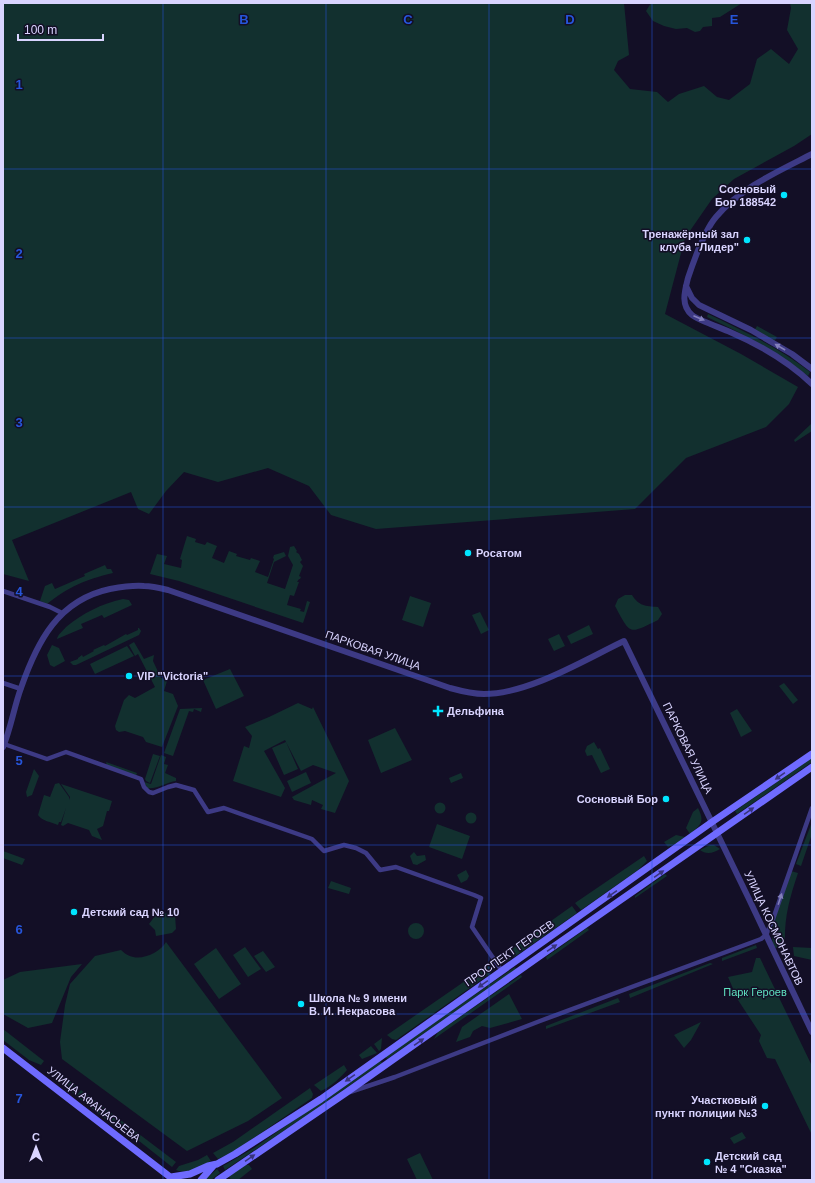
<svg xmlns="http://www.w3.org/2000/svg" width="815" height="1183" font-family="Helvetica,sans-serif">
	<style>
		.green { fill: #12302f }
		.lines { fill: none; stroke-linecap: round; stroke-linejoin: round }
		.minor { stroke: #3d3a85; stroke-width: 4.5 }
		.tertiary { stroke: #3d3a85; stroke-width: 6 }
		.secondary { stroke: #6f6bff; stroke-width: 7 }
		.oneway { fill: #837fbc }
		.oneway2 { fill: #38347d }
		.grid { fill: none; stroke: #2655da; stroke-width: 1; stroke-opacity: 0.55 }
		.poi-dot { fill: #00e5ff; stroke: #130f26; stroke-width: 1.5 }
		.labels { text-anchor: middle; stroke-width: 3; stroke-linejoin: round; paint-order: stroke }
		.poi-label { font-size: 11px; font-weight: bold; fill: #d9d4ff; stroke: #130f26; text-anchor: start }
		.street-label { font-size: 11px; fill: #d9d4ff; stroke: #130f26 }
		.park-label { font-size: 11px; fill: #5fe0c0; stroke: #130f26 }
		.grid-label { font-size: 13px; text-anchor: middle; font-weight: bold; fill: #2655da; stroke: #130f26; stroke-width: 3; stroke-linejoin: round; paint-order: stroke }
	</style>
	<rect width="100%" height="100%" fill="#130f26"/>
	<path class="green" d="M3 3H624L629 55 618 61 614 70 630 89 657 92 668 102 679 94 704 86 717 97 729 100 750 84 757 59 771 49 789 64 798 49 787 30 791 8 790 3H812V134L794 146 734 179 712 199 685 238 665 314 741 354 798 387 789 404 766 427 686 458 635 509 376 529 331 515 309 486 268 468 218 482 184 472 166 491 149 514 138 509 131 492 12 540 29 581 3 574Z
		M651 3H742L720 17 712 18V26L703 27 700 31 695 32 687 28 676 29 664 26 653 21 646 11Z
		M708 314C744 331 779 348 810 372L808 376C777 351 743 334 707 317Z
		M757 326 777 337 774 342 754 331Z
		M811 424 812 426V431L795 442 794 440Z
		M187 536 196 539 195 542 205 545 207 542 217 546 212 558 224 563 229 551 237 554 236 556 250 560 251 558 260 561 255 572 268 577 274 559 273 558 274 555 284 552 286 556 274 562 267 583 285 589 293 565 288 556 290 547 294 546 297 551 296 552 299 554 302 560 300 562 303 566 299 576 301 577 300 579H299L297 582H299L294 596 290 595 287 605 301 609 300 611 304 612 307 601 310 602 303 623 179 581 150 574 157 554 167 556 164 564 181 568 182 560 180 559Z
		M105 565 107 569H111L113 573C84 580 70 586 47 604L40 601 45 586 52 583 55 589 85 576 84 574Z
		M625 595H632C639 606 645 606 658 607L661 612 662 614 658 620C629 634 631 636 615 606L618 599Z
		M410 596 431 603 423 627 402 620Z
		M123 599 129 600 132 605 104 618 102 615 81 624 83 628 57 639C58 634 63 631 66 627 83 613 101 604 123 599Z
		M480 612 489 630 481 634 472 615Z
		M589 625 593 634 571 644 567 636Z
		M138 628H139L141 631 139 635 76 665H73L70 662 78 659V658L82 655 83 657 94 651 93 650 104 645 105 646 126 634 127 635 138 630Z
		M559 634 565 646 554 651 548 639Z
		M134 642 144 659 154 655 153 661 161 678 166 679 167 681 164 691 173 694 178 706 162 747 146 742 143 737 125 731 119 732 116 730 115 726 124 700 129 695 135 698 155 687 138 654 135 656 129 645Z
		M52 645 59 648 65 661 54 667 50 665 47 655Z
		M127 646 134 656 95 674 90 664Z
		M230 669 244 696 216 709 203 680Z
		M784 683 798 700 793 704 779 686Z
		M298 703 312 709 313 707 349 781 335 813 321 809 323 805 312 800 311 805 294 800 292 797 336 773 313 765 301 771 285 740 264 751 285 788 281 797 233 781 244 746 249 748 252 736 245 727 269 717Z
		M202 708 201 712 194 709 193 712 189 711 173 756 164 753 180 709Z
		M737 709 752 731 741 737 730 713Z
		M395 728 412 760 381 773 368 740Z
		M286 742 298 769 284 775 272 748Z
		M594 742 598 749 600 748 610 769 601 773 592 755 587 756 585 751 587 746Z
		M153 754 160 756 150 783 146 781 145 779Z
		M161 755 166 757 164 764 168 765 165 773 176 778V781C167 782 156 790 147 788L144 782 151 784Z
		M812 758V762L737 814 735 811Z
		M106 762 137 773 136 776 107 766Z
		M34 769 39 776 32 795 27 797 26 792Z
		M306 772 311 783 292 792 287 781Z
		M461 773 463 778 451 783 449 778Z
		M59 783 69 797V800L70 797 61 784 112 801 109 811H107L103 826 97 829 102 840 92 836 89 830 68 823 63 826 61 825 66 808 61 822H59L58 825C51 822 42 821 38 815L44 795 50 797 55 784Z
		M434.5 808a5.5 5.5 0 1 1 11 0a5.5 5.5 0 1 1-11 0Z
		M698 808C705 822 701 825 690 834L686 828 693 812Z
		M465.5 818a5.5 5.5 0 1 1 11 0a5.5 5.5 0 1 1-11 0Z
		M812 822V834L801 866 796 864Z
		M437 824 470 836 462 859 429 847Z
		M676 835 685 837 679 842 668 847 664 842Z
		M710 845H714L720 849C714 853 706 855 700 850Z
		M3 851 25 859 22 865 3 858Z
		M414 852 417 856 425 855 426 860 417 865 413 864 410 856Z
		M644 856 647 861 638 870 581 910 575 903Z
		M466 870 469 876 467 880 461 883 457 875Z
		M791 871 798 873C789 900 784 918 785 946L774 948C767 927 784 892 791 871Z
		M665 874 667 876 635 898V896Z
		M331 881 351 888 349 894 328 888Z
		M572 906 577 913 514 957 512 953 513 948Z
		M158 912 175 915 176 929 172 933 156 936 155 930 149 924Z
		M408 931a8 8 0 1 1 16 0a8 8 0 1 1-16 0Z
		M587 928 589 930 547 960 546 957Z
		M166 942 282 1098 248 1121 187 1151 62 1059 60 1042 65 1005 70 984 95 956 121 950C131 960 142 959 154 953 159 950 163 947 166 942Z
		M756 945 757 948 722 961V958Z
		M245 947 261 969 248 977 233 955Z
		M793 947 812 948V960L794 956Z
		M216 948 241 984 219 999 194 964Z
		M263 951 275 967 266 972 254 956Z
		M505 954 509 955 511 959 504 963 498 962 496 958Z
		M756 958H760L812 1066V1135L775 1059 767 1058 759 1041 761 1035 738 1000 728 977 752 972Z
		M491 963 493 969 491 973 396 1040 392 1039 387 1035Z
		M710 963 713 964 630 998 629 994Z
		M82 964 71 977 52 1023 28 1028 3 1014V980L20 972Z
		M515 967 516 969 448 1017 387 1059 385 1056Z
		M521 975 522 977 434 1039 438 1032Z
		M509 994 522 1019 490 1028 482 1026 473 1031 470 1037 456 1042 462 1027Z
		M618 998 620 1002 546 1029V1026Z
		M701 1022 691 1040 684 1048 674 1035Z
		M3 1029 44 1061 41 1065 29 1060 3 1040Z
		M382 1038 381 1049 379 1051 374 1044Z
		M371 1046 377 1053 362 1059 359 1055Z
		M380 1060 382 1063 306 1116 225 1170 223 1166 254 1148Z
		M344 1065 347 1070C340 1078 332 1086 321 1091L314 1085Z
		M57 1071 79 1088 74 1094 54 1075Z
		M310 1088 313 1094 312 1098 233 1152 218 1159 213 1153 233 1142Z
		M81 1090 176 1162 172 1167 129 1133 116 1127 76 1096Z
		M742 1132 746 1138 734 1144 730 1138Z
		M420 1153 433 1180H417L407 1159Z
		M207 1155 211 1161C200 1167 188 1175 176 1170L179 1166 198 1160Z
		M245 1165H249L252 1169 238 1180H231L229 1176Z
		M217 1169 220 1173 211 1180H205Z"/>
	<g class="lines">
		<path class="minor" d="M3 591 50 607 62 613
			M3 683 21 689
			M4 744 47 759 66 752 141 779 144 787 149 792 153 793 168 787 176 785 194 790 208 812 224 808 312 839 324 851 344 845 356 848 366 853 380 870 396 867 474 895 481 898 472 927 502 971
			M350 1092 395 1077 540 1021 761 939 766 935 773 919 812 808"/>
		<path class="tertiary" d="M812 154C779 171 740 188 716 217 704 231 694 260 688 278 685 290 680 305 692 315 698 320 721 328 730 332 760 345 788 361 812 384
			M686 286 692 298 699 305 751 330 792 354 812 369
			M3 747C11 728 14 707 21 688 37 642 58 600 110 589 121 587 132 585 144 586 152 586 160 588 168 590L450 688C461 691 472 694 484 694 529 694 584 660 624 641L748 897 812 1032"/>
		<path class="secondary" d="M3 1048 174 1180
			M171 1177 190 1174 208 1166 217 1164 235 1154 321 1099 712 822 812 754
			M201 1180 214 1165
			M218 1180 347 1092 540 956 812 767"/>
	</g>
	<defs><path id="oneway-solid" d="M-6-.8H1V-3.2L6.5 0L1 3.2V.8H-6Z"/></defs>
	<g class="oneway">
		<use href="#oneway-solid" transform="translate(699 318) rotate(23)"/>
		<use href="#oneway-solid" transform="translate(780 347) rotate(-150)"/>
		<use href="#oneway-solid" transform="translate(780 899) rotate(-72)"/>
	</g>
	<g class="oneway2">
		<use href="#oneway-solid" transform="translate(780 776) rotate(145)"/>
		<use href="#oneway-solid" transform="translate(749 811) rotate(-35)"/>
		<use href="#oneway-solid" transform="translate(659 874) rotate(-35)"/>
		<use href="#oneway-solid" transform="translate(612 894) rotate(145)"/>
		<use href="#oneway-solid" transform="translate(552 948) rotate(-34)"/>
		<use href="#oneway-solid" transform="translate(483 984) rotate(145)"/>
		<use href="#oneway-solid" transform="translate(419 1042) rotate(-35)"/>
		<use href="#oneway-solid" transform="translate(350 1078) rotate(145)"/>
		<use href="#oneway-solid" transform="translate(250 1158) rotate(-34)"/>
	</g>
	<path class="grid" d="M163 3V1180M326 3V1180M489 3V1180M652 3V1180M3 169H812M3 338H812M3 507H812M3 676H812M3 845H812M3 1014H812"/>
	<g class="poi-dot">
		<circle cx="784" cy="195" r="4"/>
		<circle cx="747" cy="240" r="4"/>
		<circle cx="468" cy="553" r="4"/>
		<circle cx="129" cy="676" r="4"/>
		<path d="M436 705h4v4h4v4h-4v4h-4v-4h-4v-4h4z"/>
		<circle cx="666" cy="799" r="4"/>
		<circle cx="74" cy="912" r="4"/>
		<circle cx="301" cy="1004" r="4"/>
		<circle cx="765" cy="1106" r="4"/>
		<circle cx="707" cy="1162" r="4"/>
	</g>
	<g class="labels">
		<g class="poi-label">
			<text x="776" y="193" text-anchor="end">Сосновый<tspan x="776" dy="13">Бор 188542</tspan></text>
			<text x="739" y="238" text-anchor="end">Тренажёрный зал<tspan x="739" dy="13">клуба "Лидер"</tspan></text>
			<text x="476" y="557">Росатом</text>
			<text x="137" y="680">VIP "Victoria"</text>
			<text x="447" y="715">Дельфина</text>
			<text x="658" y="803" text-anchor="end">Сосновый Бор</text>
			<text x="82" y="916">Детский сад № 10</text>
			<text x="309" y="1002">Школа № 9 имени<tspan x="309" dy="13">В. И. Некрасова</tspan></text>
			<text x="757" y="1104" text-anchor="end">Участковый<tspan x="757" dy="13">пункт полиции №3</tspan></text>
			<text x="715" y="1160">Детский сад<tspan x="715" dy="13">№ 4 "Сказка"</tspan></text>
		</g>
		<g class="street-label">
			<text transform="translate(373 650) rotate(19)" y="4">ПАРКОВАЯ УЛИЦА</text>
			<text transform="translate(688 748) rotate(64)" y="4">ПАРКОВАЯ УЛИЦА</text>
			<text transform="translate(774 928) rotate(65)" y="4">УЛИЦА КОСМОНАВТОВ</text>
			<text transform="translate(509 953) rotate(-35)" y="4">ПРОСПЕКТ ГЕРОЕВ</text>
			<text transform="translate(94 1104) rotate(38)" y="4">УЛИЦА АФАНАСЬЕВА</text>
		</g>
		<g class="park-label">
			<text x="755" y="996">Парк Героев</text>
		</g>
	</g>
	<g class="grid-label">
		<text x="244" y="24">B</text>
		<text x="408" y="24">C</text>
		<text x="570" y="24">D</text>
		<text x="734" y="24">E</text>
		<text x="19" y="89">1</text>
		<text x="19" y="258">2</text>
		<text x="19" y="427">3</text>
		<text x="19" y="596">4</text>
		<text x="19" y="765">5</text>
		<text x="19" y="934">6</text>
		<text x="19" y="1103">7</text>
	</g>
	<rect width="815" height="1183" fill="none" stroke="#d9d4ff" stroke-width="8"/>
	<g transform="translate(36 1147)" stroke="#130f26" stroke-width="3" paint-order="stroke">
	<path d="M0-3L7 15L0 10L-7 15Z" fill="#d9d4ff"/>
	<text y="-6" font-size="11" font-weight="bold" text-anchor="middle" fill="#d9d4ff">С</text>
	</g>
	<path d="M18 34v6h85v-6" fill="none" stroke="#d9d4ff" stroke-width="2"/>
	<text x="24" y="34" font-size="12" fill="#d9d4ff" stroke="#130f26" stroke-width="3" paint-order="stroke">100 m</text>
</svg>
